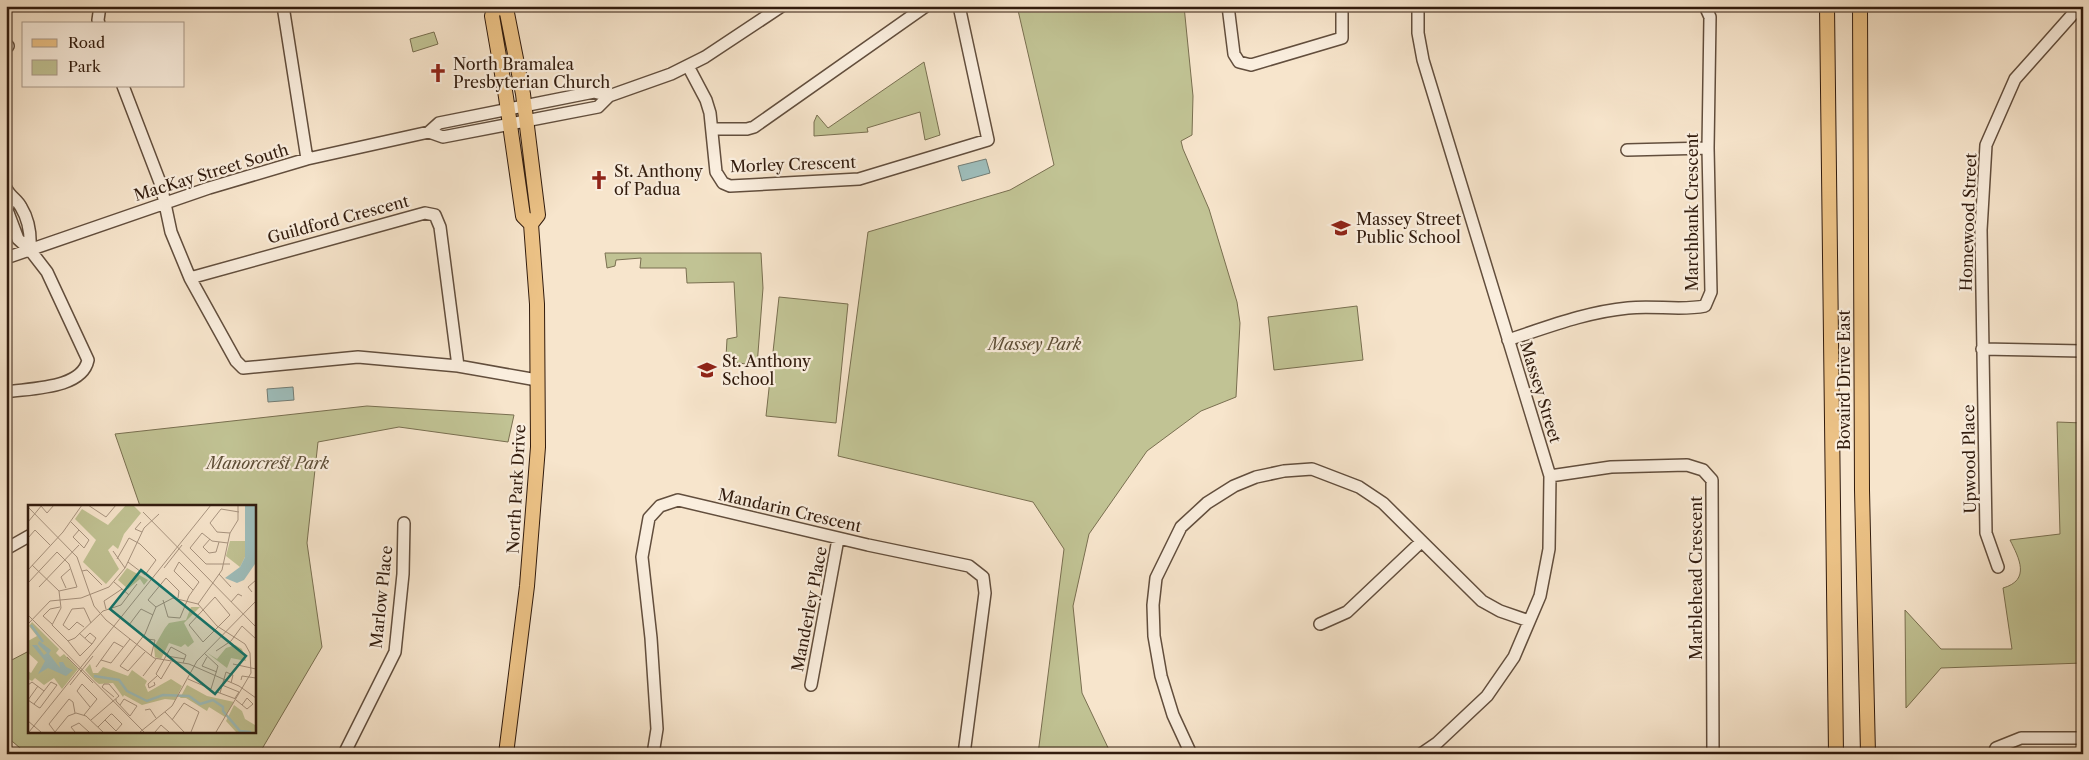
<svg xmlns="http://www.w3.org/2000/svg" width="2089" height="760" font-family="'Libre Caslon Text',serif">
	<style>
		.green { fill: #c1c394; stroke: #796f50 }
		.water { fill: #9ebebc; stroke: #727d76 }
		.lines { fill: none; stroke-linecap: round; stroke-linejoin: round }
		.minor-casing { stroke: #624e3d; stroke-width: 14 }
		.major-casing { stroke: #311b0d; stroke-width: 16 }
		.minor { stroke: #faeede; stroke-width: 11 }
		.major { stroke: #ecc286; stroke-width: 14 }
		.labels { text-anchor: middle; stroke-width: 4.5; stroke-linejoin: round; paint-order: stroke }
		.poi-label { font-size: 16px; fill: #311b0d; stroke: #faeede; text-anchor: start }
		.street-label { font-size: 16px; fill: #311b0d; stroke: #faeede }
		.park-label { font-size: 16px; font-style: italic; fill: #5c4d36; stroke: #faeede }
		.inset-river { fill: none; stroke: #9ebebc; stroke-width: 2.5 }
		.inset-road { fill: none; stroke: #a89480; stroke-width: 1 }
		.view { fill: #0f766e; fill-opacity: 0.15; stroke: #0f766e; stroke-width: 2.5 }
		.inset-edge { fill: none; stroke: #311b0d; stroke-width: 2.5 }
	</style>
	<rect width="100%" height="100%" fill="#f7e5cc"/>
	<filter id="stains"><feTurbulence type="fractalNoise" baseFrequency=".004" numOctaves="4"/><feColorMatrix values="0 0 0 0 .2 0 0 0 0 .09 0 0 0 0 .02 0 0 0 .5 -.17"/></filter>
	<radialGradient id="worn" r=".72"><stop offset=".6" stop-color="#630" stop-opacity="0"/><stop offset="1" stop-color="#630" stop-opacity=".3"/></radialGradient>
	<path class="green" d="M1017 6H1184L1193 96 1192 135 1181 141 1183 149 1209 209 1237 302 1240 323 1236 397 1201 411 1147 451 1089 534 1073 606 1082 693 1111 754H1038L1064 549 1033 502 838 456 868 232 1010 190 1054 165Z
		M434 32 438 44 413 52 410 39Z
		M924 62 940 135 925 140 920 112 867 128 868 132 814 136V122L817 115 828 128Z
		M605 253H761L763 288 757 366 728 361 726 357 727 339 737 337 734 282 687 283 686 268H640L641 258 616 260 615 266 607 268Z
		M779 297 848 304 836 423 766 416Z
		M1357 306 1363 360 1274 370 1268 317Z
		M367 406 514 415 508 442 399 427 318 442 307 543 322 647 259 754H27L6 736V663L29 651V731H254V506H140L115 434Z
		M2057 422 2083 423V663L1941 668 1906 708 1905 610 1941 649H2012L2003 588C2031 580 2019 558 2010 540L2060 534Z"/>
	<path class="water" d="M986 159 990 173 962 181 958 166Z
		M293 387 294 400 268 402 267 389Z"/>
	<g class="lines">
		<g class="minor-casing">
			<path id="minor" d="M283 6 307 159
				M1228 6 1234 54 1239 62 1251 65 1342 38V6
				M1418 6V33L1423 60 1550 476 1549 549 1540 596 1514 657 1487 696 1437 743 1421 754
				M99 24 98 20 100 6
				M6 47 8 46
				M688 66 706 100 710 113 716 172 723 183 730 186 859 179 988 140 959 6
				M123 86 161 185 171 232 190 278 236 361 243 368 358 357 458 366 537 380
				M712 129H747L754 127 926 6
				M429 132 439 123 594 92 609 96
				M1627 150 1708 148
				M6 188C10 197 17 199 21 207 29 220 31 235 30 250
				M6 258 209 188 307 159 429 132 443 137 598 107 609 96 671 74 705 57 782 6
				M190 278 425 213 435 215 440 227 458 366
				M1508 340C1548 327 1586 312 1628 308 1654 305 1680 311 1705 306L1711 292 1708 148 1710 17 1705 6
				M1982 349 2083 351
				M6 392C31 388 82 389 88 360L47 272 30 250 18 239 7 210 10 196
				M1550 476 1611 467 1687 465 1703 470 1712 480 1713 754
				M6 549 29 536
				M1998 567 1986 533 1981 230 1986 145 2015 79 2080 6
				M1320 624 1347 612 1421 542
				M811 685 838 539
				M344 754 395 652 403 574 404 523
				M653 754 657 729 651 638 642 557 649 518 660 506 678 500 868 545 969 566 983 577 985 593 964 754
				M1191 754 1173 715 1161 676 1154 636 1153 605 1156 578 1181 527 1207 503 1234 486 1256 477 1284 471 1312 469 1359 487 1383 503 1482 601 1500 611 1529 621
				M1994 754 1996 748 2021 738H2083"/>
		</g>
		<g class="major-casing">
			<path id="major" d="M495 6 492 16 506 97 523 216 531 224 537 304 538 447 527 586 506 754
				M502 6 507 13 523 94 538 215 531 224
				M1827 6 1836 754
				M1860 6 1862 490 1868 754"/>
		</g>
		<use href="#minor" class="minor"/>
		<use href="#major" class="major"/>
	</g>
	<defs>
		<g id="church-bare" transform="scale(1.5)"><path d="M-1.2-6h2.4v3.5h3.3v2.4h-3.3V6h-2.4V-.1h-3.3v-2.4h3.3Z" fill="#8f2418" stroke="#faeede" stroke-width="2.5" paint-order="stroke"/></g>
		<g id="school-bare" transform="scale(1.5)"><path d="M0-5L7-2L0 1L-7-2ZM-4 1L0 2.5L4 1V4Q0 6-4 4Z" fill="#8f2418" stroke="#faeede" stroke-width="2.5" paint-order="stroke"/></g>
	</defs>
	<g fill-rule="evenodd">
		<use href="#church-bare" x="438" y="73"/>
		<use href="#church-bare" x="599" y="180"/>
		<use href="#school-bare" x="1341" y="228"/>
		<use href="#school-bare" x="707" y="370"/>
	</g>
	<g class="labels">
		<g class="poi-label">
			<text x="453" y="70">North Bramalea<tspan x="453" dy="18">Presbyterian Church</tspan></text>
			<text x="614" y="177">St. Anthony<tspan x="614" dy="18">of Padua</tspan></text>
			<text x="1356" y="225">Massey Street<tspan x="1356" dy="18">Public School</tspan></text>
			<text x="722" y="367">St. Anthony<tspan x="722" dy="18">School</tspan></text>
		</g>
		<g class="street-label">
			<text transform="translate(793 164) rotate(-2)" y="6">Morley Crescent</text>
			<text transform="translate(211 172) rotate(-17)" y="6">MacKay Street South</text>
			<text transform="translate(1692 212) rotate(-90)" y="6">Marchbank Crescent</text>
			<text transform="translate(338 219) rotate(-15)" y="6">Guildford Crescent</text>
			<text transform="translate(1968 222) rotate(-88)" y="6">Homewood Street</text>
			<text transform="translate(1844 380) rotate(-90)" y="6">Bovaird Drive East</text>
			<text transform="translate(1541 392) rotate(73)" y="6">Massey Street</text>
			<text transform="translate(1969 459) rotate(-91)" y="6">Upwood Place</text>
			<text transform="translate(516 489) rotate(-87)" y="6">North Park Drive</text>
			<text transform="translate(790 510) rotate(13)" y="6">Mandarin Crescent</text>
			<text transform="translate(1696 578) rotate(-90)" y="6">Marblehead Crescent</text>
			<text transform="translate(381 597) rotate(-84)" y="6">Marlow Place</text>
			<text transform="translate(809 609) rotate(-79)" y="6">Manderley Place</text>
		</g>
		<g class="park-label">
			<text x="1035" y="350">Massey Park</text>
			<text x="268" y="469">Manorcrest Park</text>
		</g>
	</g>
	<g transform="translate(28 505)">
		<rect width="228" height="228" fill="#f7e5cc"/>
		<path d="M98 0H105L113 8 96 29 90 44 85 40 80 45 91 64 78 79 55 57 68 35 47 14 54 4 80 20ZM202 36H219L217 52 212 62 198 51ZM99 63 120 75 116 80 112 74 100 84 90 75ZM163 102H172L156 118 166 137 160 142 157 139 153 142 141 138 133 154 127 152 126 142 137 123 141 118 158 115ZM4 117 31 144 28 148 32 152 36 149 50 164 34 184 26 173 16 180 7 173 4 176 0 174V166L3 168 10 157 0 148V136L9 131 1 121ZM207 140 214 144 218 156 203 153 199 163 178 147 189 154 198 143ZM62 159 65 168H70L75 162 100 171 104 165 119 176 117 180 120 187 143 174 154 181 147 195 137 194 114 200 96 190 95 192 85 178 71 179 67 176 57 165ZM159 180 179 191 206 197 197 212 181 202 179 206 158 193H152ZM206 200 214 206 217 214 227 220V227H208L198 216Z" fill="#c1c394"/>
		<path d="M217 0H227V59L216 75 209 78 197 73 212 62 217 52ZM11 136 23 145 21 149 32 163 31 157H35L38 162 45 165 38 171 20 163 10 169 17 156 4 140H9L16 150 19 148 10 139Z" fill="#9ebebc"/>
		<path class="inset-river" d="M3 120 15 137M66 171 91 175 99 186 119 196 135 190 161 191 172 199 185 195 195 202V206L212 226 223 227"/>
		<path class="inset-road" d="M60 0 78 12 88 0M13 1 19 8 26 0M0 2 49 52 66 101 78 115 126 153 161 159 211 181 228 193M115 7 228 122M0 17 14 0M43 17 61 35 56 43 45 32 51 25M113 17 107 24 114 27M202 28 189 27 182 18 193 4 211 7M0 33 7 25 22 40M182 34 175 42 181 48 188 47 191 37M200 38 184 36 174 28 162 43 178 59H202M85 46 97 63M89 54 101 33 112 39 128 55 117 70 100 57M4 60 31 86 33 103 24 120 40 136 47 133 75 106 93 100 109 79M136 63 154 40M0 65 35 27 54 0M54 66 59 65 74 80M191 69 203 82M86 77 101 90M0 78 29 47 41 59 49 82 31 86M11 82 51 40M38 83 33 72 42 64M224 87 220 82 228 75M187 92 202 110 175 137 161 120ZM135 95 140 112 152 113 161 91 171 77 151 57 146 66 165 85M203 97 210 89 214 91M170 99 194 65 202 28 210 15V0M128 102 120 95 138 73 151 86 150 93M78 104 76 96 94 84M0 110 116 227M0 119 22 96 53 93 81 82 97 63 116 23 131 9M24 119 15 111 22 104 32 102M56 122 49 117 41 125 35 120 44 104 56 103 63 118M51 128 61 137 64 139 68 133 62 128 57 133M40 136 52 151 64 139M188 146 203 136 214 121 228 134M117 147 100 166 92 161 117 129 128 102 145 93 170 99 189 121 217 139 222 148 223 168 188 227M123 151 127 135 119 134 101 120 113 104 125 110M139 151 157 154M39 152 65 178M179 152 174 161 189 167M73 155 86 137 95 142M143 157 133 174 128 169 143 142 158 150 155 158M205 159 228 164M68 162 73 155 83 158 102 134M115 171 128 154M160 174 183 184 190 161 176 148M213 175 214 171 228 173M126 177 127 180 121 183 120 179 129 171M0 180 4 177 16 186M42 180 65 151M194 180 211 187 207 193M189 187 208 194M192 188 198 167 205 170 203 178M88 194V196L102 211 109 201 96 194 92 200M0 195 10 202 12 203 29 180 23 177 6 199M0 195 10 181M208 195 219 204 225 199 219 193 214 200M117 205 122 204 128 213M137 207 156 227M56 210 69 194 54 179 49 186 62 202M63 215 91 191 81 179H76L74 182 86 192M144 215 156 198 171 207 163 227M0 216 13 227M70 222 83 209H84L94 219 88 226 77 215M1 227 183 0M27 227 40 211 48 208 58 211 75 227M27 227 21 219 41 194 45 197 47 208M47 227 43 222 51 218 61 227M112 227 144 201 169 156 228 96M127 227 133 220 141 227"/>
		<path class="view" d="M113 65 218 151 187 189 82 104Z"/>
		<rect width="228" height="228" class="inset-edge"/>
	</g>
	<rect width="2089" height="760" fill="none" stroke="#f7e5cc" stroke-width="25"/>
	<rect x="8" y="8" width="2074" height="745" fill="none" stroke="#311b0d" stroke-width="2.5"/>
	<rect x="12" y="12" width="2064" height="735" fill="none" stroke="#311b0d"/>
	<rect x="22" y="22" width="162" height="65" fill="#faeede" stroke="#aa9a8a"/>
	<rect x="32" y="39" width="25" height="8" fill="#ecc286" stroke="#aa9a8a"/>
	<text x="68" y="48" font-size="15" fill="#311b0d">Road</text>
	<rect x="32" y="60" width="25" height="15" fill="#c1c394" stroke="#aa9a8a"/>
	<text x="68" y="72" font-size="15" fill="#311b0d">Park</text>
	<rect width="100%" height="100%" filter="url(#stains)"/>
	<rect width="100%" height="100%" fill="url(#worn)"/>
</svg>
